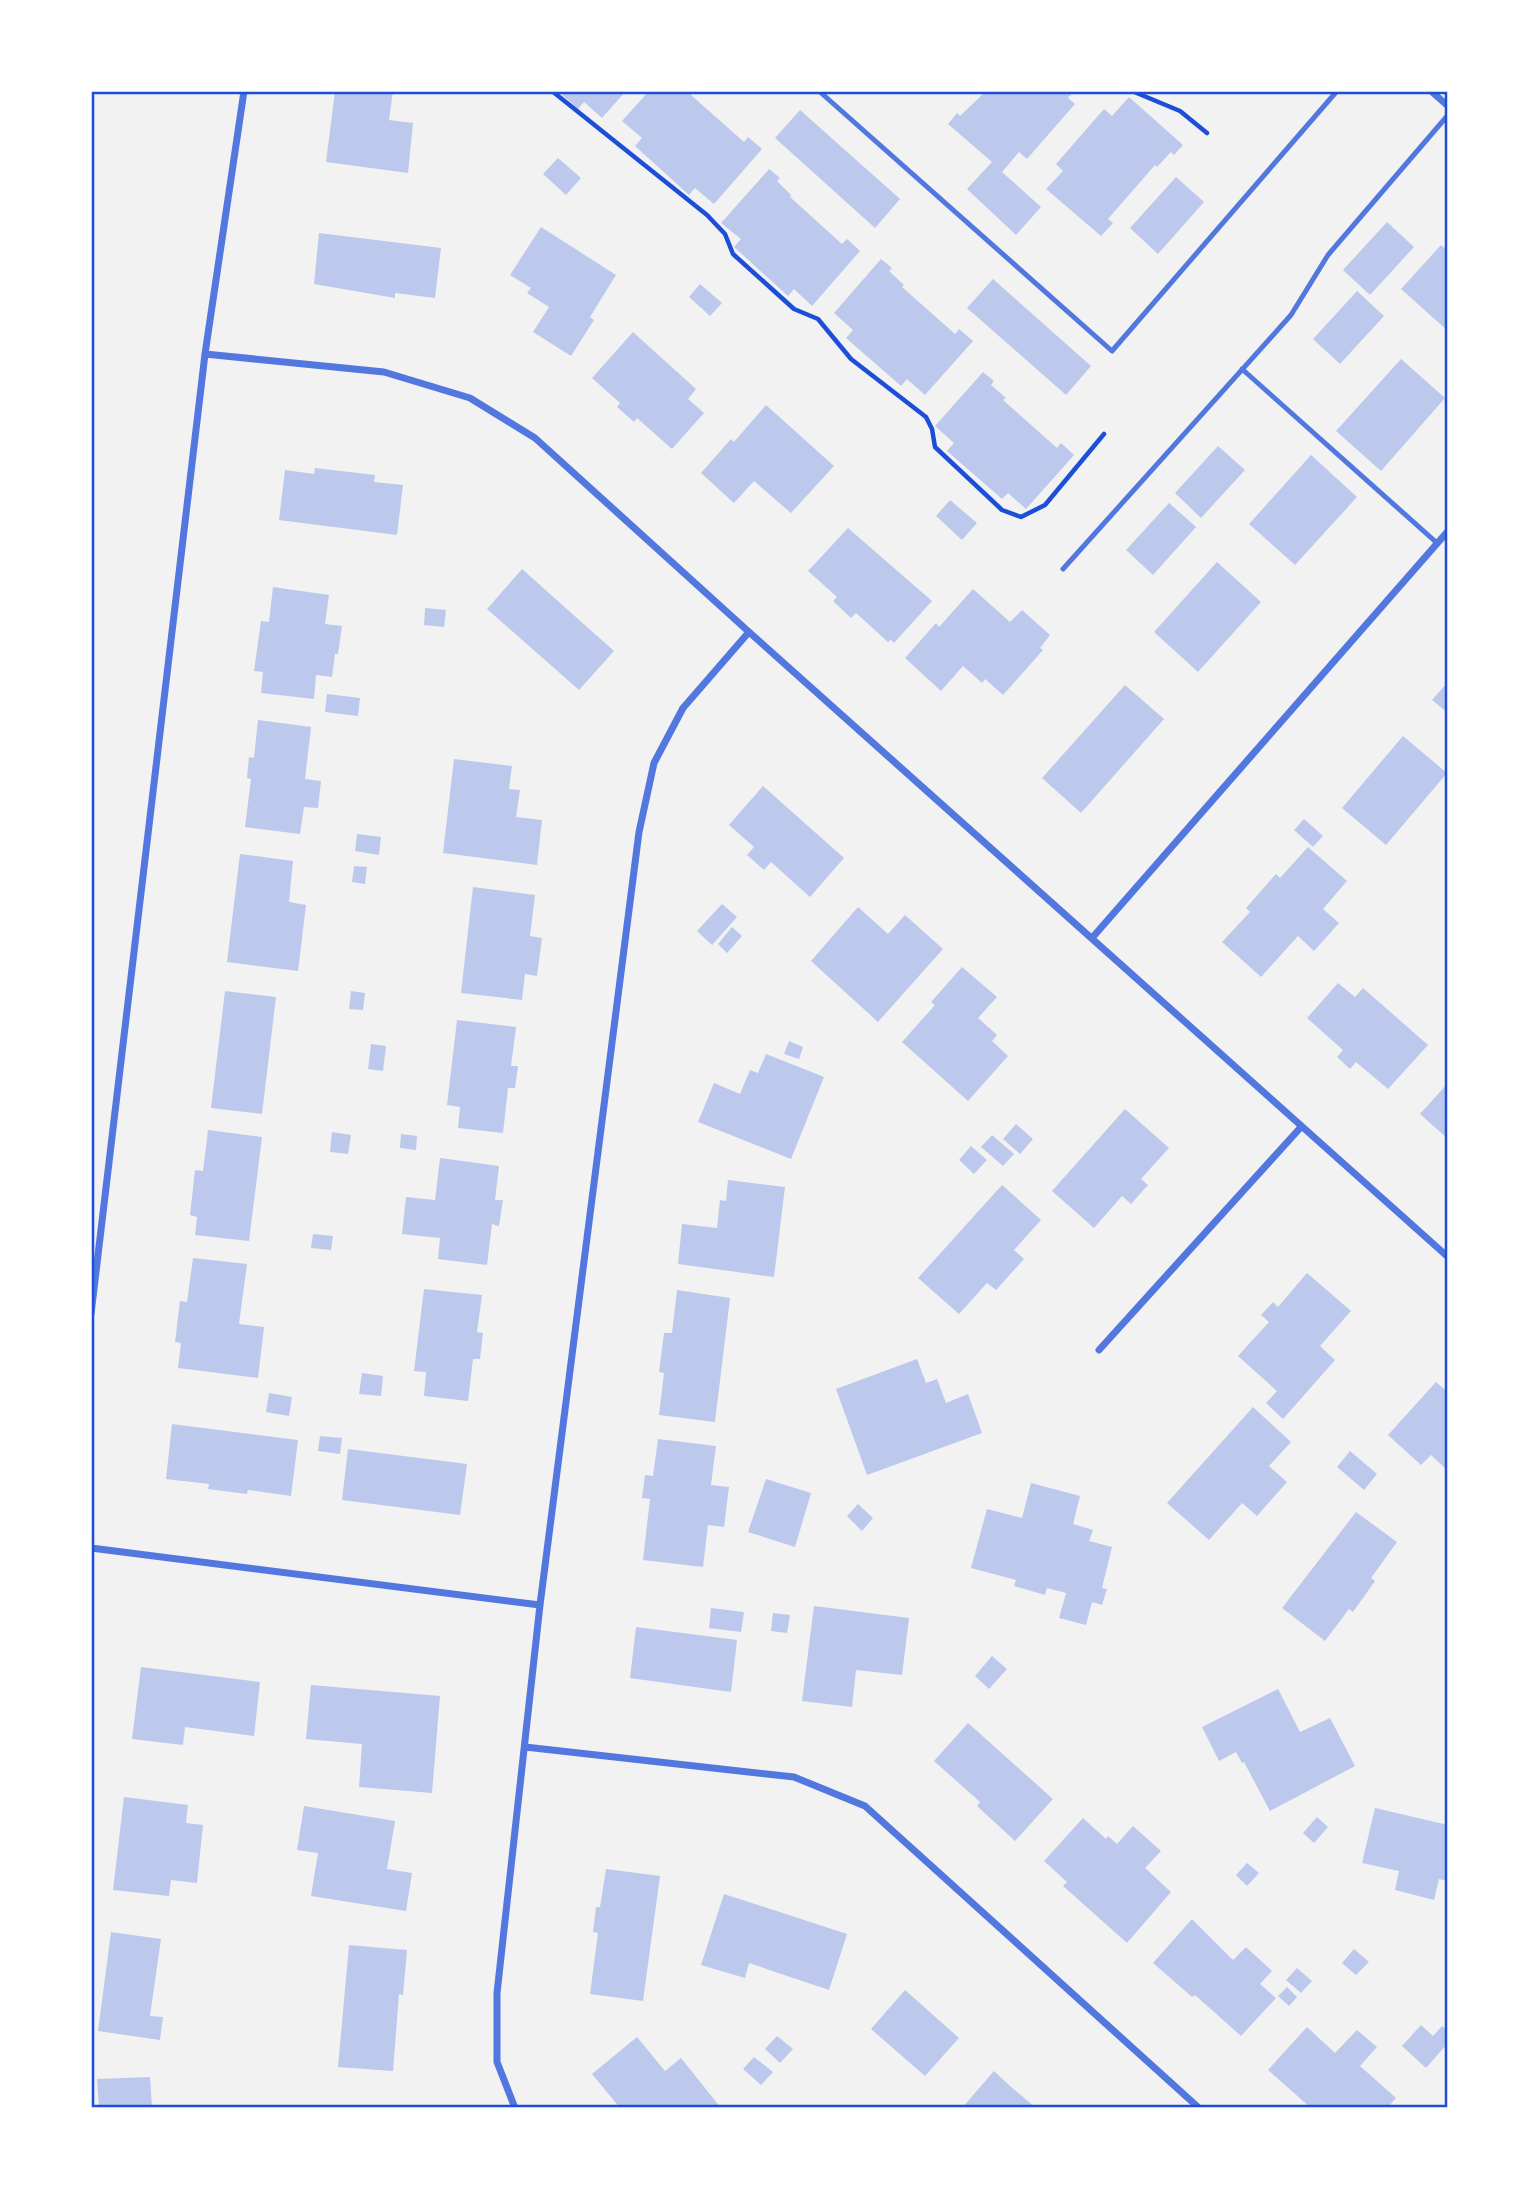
<svg xmlns="http://www.w3.org/2000/svg" width="1539" height="2199" font-family="'DejaVu Sans',sans-serif">
	<style>
		.building { fill: #bdc9ec }
		.lines { fill: none; stroke-linecap: round; stroke-linejoin: round }
		.path { stroke: #1d4ed8; stroke-width: 4.5 }
		.service { stroke: #5277de; stroke-width: 5 }
		.minor { stroke: #5277de; stroke-width: 7 }
		.neatline { fill: none; stroke: #1d4ed8; stroke-width: 2.5 }
	</style>
	<rect width="100%" height="100%" fill="#f2f2f2"/>
	<path class="building" d="M335 91H393L389 120 413 123 408 173 326 162Z
		M558 91H626L602 118 584 102 578 109Z
		M649 91H691L693 93 691 95 744 142 748 137 762 149 714 204 695 188 689 195 635 146 642 138 622 121Z
		M986 91H1074L1068 98 1075 104 1027 159 1019 152 1002 172 1041 207 1016 235 967 189 992 162 948 124 957 113 960 116Z
		M1129 97 1183 145 1174 155 1171 152 1157 167 1155 165 1108 219 1113 223 1101 236 1046 189 1063 171 1056 164 1104 109 1112 116Z
		M800 110 900 199 875 228 775 138Z
		M558 158 581 178 566 195 543 174Z
		M769 169 780 178 777 181 791 195 790 197 842 244 847 239 860 251 812 306 794 289 788 296 734 247 741 239 721 223Z
		M1176 177 1204 202 1158 254 1130 228Z
		M1387 222 1414 247 1370 295 1343 270Z
		M541 227 616 275 590 317 594 320 571 356 533 332 549 307 527 293 531 288 510 275Z
		M319 233 441 248 435 298 395 293V298L314 284Z
		M1441 245 1448 251V331L1401 289Z
		M881 259 892 268 889 271 904 285 902 287 955 334 959 329 973 341 925 395 907 379 901 386 846 338 853 330 834 313Z
		M993 279 1091 366 1066 395 967 308Z
		M700 284 722 303 710 316 689 297Z
		M1357 291 1384 316 1340 364 1313 339Z
		M633 332 696 389 688 399 704 413 672 449 637 418 634 422 617 407 620 403 592 378Z
		M1401 359 1445 398 1381 471 1336 431Z
		M983 372 994 381 991 385 1006 398 1003 400 1057 448 1061 443 1074 455 1026 509 1008 493 1002 499 947 451 954 443 935 426Z
		M766 405 834 466 791 513 754 481 734 503 701 473 731 439 734 442Z
		M1218 446 1245 470 1201 518 1175 493Z
		M1311 455 1357 497 1295 565 1249 524Z
		M315 468 375 475 374 482 403 485 397 535 279 520 285 470 314 474Z
		M950 500 977 523 962 540 936 516Z
		M1169 503 1196 527 1153 575 1126 550Z
		M848 528 932 601 894 643 891 640 888 642 856 613 851 618 833 601 837 597 808 571Z
		M1217 562 1261 602 1198 672 1154 632Z
		M522 569 614 651 579 690 487 609Z
		M273 587 329 595 325 624 342 626 338 654H335L332 677 316 675 314 699 261 693 263 672 254 671 261 621 269 622Z
		M973 589 1010 622 1022 610 1050 635 1040 648 1043 650 1003 695 985 679 982 683 963 666 941 691 905 658 936 623 939 627Z
		M425 608 446 610 444 627 424 625Z
		M1448 682V713L1432 700Z
		M1125 685 1164 719 1081 813 1042 778Z
		M327 694 360 698 358 716 325 712Z
		M258 720 311 727 305 779 321 781 318 808 304 807 300 834 245 827 251 779 247 778 249 757 254 758Z
		M1403 736 1447 773 1386 845 1342 808Z
		M454 759 512 766 509 789 520 790 516 817 542 820 537 865 443 853Z
		M763 786 844 858 810 897 771 862 764 870 747 855 754 847 729 825Z
		M1304 819 1323 836 1313 847 1294 830Z
		M357 834 381 837 379 855 355 851Z
		M1308 847 1347 881 1323 909 1339 923 1314 951 1298 936 1261 977 1222 942 1250 912 1246 908 1276 874 1280 878Z
		M240 854 293 861 289 902 306 905 298 971 227 962Z
		M354 866 367 867 365 884 352 882Z
		M473 887 535 895 530 936 542 938 537 976 525 974 522 1000 461 993Z
		M722 904 737 917 712 945 697 931Z
		M858 907 888 934 905 915 943 949 878 1022 811 961Z
		M732 927 742 936 727 953 718 944Z
		M962 967 997 997 978 1018 997 1035 992 1041 1008 1056 968 1101 902 1042 935 1005 931 1002Z
		M1338 983 1355 997 1363 988 1428 1045 1388 1089 1356 1062 1350 1069 1337 1057 1343 1050 1307 1018Z
		M225 991 276 997 262 1114 211 1108Z
		M351 991 365 993 363 1010 349 1009Z
		M457 1020 516 1027 511 1066H518L515 1088H508L503 1133 458 1128 460 1107 447 1105Z
		M789 1041 803 1047 799 1059 784 1054Z
		M371 1044 386 1046 383 1071 368 1069Z
		M766 1054 824 1077 791 1159 698 1122 714 1083 740 1094 750 1070 758 1073Z
		M1448 1083V1139L1420 1114Z
		M1125 1109 1169 1148 1141 1179 1148 1185 1131 1204 1122 1196 1094 1228 1052 1191Z
		M1016 1124 1033 1139 1020 1154 1003 1139Z
		M208 1130 262 1137 249 1241 195 1235 197 1217 190 1215 195 1170 203 1171Z
		M332 1132 351 1135 348 1154 330 1152Z
		M401 1134 417 1136 416 1150 400 1148Z
		M992 1135 1014 1154 1003 1166 981 1147Z
		M971 1146 987 1160 974 1174 959 1160Z
		M440 1158 499 1166 495 1200H503L499 1226 492 1224 487 1265 438 1259 440 1238 402 1234 406 1197 435 1200Z
		M728 1180 785 1187 774 1277 678 1264 682 1224 717 1228 720 1200 726 1201Z
		M1002 1185 1041 1220 1014 1250 1024 1259 996 1290 987 1283 959 1314 918 1278Z
		M313 1234 333 1236 331 1250 311 1248Z
		M193 1258 247 1264 239 1324 264 1327 258 1378 178 1368 181 1343 175 1342 180 1301 187 1302Z
		M1307 1273 1351 1311 1320 1346 1335 1360 1283 1419 1266 1403 1277 1391 1238 1356 1269 1322 1261 1315 1273 1302 1278 1307Z
		M424 1289 482 1295 477 1332 483 1333 480 1359H473L468 1401 424 1396 426 1372 414 1371Z
		M677 1290 730 1298 715 1422 659 1415 664 1373 659 1372 664 1333H672Z
		M917 1359 926 1383 937 1379 946 1403 968 1394 982 1433 867 1475 836 1389Z
		M362 1373 383 1376 381 1396 359 1394Z
		M1436 1382 1448 1392V1471L1431 1455 1421 1465 1388 1435Z
		M269 1393 292 1397 289 1416 266 1412Z
		M1253 1407 1291 1442 1269 1466 1287 1482 1257 1516 1242 1503 1209 1540 1167 1503Z
		M172 1424 298 1440 291 1496 248 1490 247 1494 208 1489 209 1484 166 1479Z
		M320 1436 342 1438 340 1454 318 1451Z
		M658 1439 716 1446 711 1485 729 1487 724 1527 708 1525 703 1567 643 1560 650 1499 642 1498 645 1475 653 1476Z
		M348 1449 467 1464 460 1515 342 1500Z
		M1350 1451 1377 1474 1364 1490 1337 1467Z
		M766 1479 811 1493 795 1547 748 1532Z
		M1031 1483 1080 1496 1073 1524 1093 1530 1089 1541 1112 1547 1102 1588 1107 1589 1102 1605 1092 1602 1086 1625 1059 1618 1066 1593 1047 1588 1045 1595 1014 1586 1016 1580 971 1568 987 1509 1022 1518Z
		M858 1504 873 1518 862 1531 847 1516Z
		M1356 1512 1397 1542 1371 1578 1375 1581 1353 1612 1349 1609 1325 1641 1282 1608Z
		M814 1606 909 1618 902 1675 856 1670 852 1707 802 1701Z
		M711 1608 744 1612 741 1632 709 1628Z
		M773 1613 790 1615 787 1633 771 1631Z
		M636 1627 737 1640 731 1692 630 1678Z
		M992 1656 1007 1669 989 1689 975 1676Z
		M141 1667 260 1682 254 1736 185 1727 183 1745 132 1739Z
		M311 1685 440 1696 432 1793 359 1787 362 1744 306 1739Z
		M1278 1689 1300 1732 1330 1718 1355 1766 1270 1811 1244 1762 1242 1763 1236 1752 1219 1761 1202 1727Z
		M968 1723 1053 1799 1015 1841 977 1806 980 1802 934 1761Z
		M124 1797 188 1805 186 1823 203 1825 197 1883 171 1880 169 1896 113 1890Z
		M304 1806 395 1821 387 1869 412 1873 406 1911 311 1896 318 1853 297 1850Z
		M1375 1808 1448 1825V1881L1439 1879 1434 1900 1395 1890 1399 1871 1362 1863Z
		M1317 1817 1328 1827 1314 1843 1303 1833Z
		M1083 1818 1106 1839 1108 1836 1117 1844 1133 1826 1161 1851 1145 1868 1171 1892 1127 1943 1063 1886 1067 1882 1044 1861Z
		M1247 1863 1259 1873 1247 1886 1236 1875Z
		M606 1869 660 1876 643 2001 590 1994 598 1933 593 1932 596 1907H600Z
		M724 1894 847 1934 829 1990 749 1963 745 1978 701 1965Z
		M1192 1919 1233 1960 1246 1947 1272 1971 1260 1984 1276 1998 1241 2036 1195 1995 1192 1997 1153 1963Z
		M111 1932 161 1939 150 2016 163 2017 160 2040 98 2031Z
		M349 1945 407 1950 403 1995 399 1994 393 2071 338 2067Z
		M1354 1949 1369 1962 1356 1975 1342 1963Z
		M1297 1968 1312 1981 1301 1993 1286 1980Z
		M1287 1987 1297 1997 1289 2006 1278 1996Z
		M905 1990 959 2038 925 2076 871 2029Z
		M1421 2025 1433 2036 1442 2026 1448 2031V2043L1426 2068 1402 2046Z
		M1307 2027 1335 2053 1357 2030 1377 2047 1360 2066 1396 2098 1387 2108H1311L1268 2070Z
		M777 2036 793 2049 780 2063 765 2049Z
		M637 2037 665 2071 681 2058 721 2108H620L592 2074Z
		M754 2057 773 2072 761 2085 743 2069Z
		M994 2071 1010 2086 1036 2108H962Z
		M150 2077 152 2108H99L97 2079Z"/>
	<g class="lines">
		<path class="path" d="M552 91 707 215 725 234 733 254 794 309 818 319 851 359 926 417 932 429 935 447 1002 510 1021 517 1045 505 1104 434
			M1132 91 1180 111 1207 133"/>
		<path class="service" d="M819 91 1112 351 1337 91
			M1242 369 1437 543
			M1063 569 1291 315 1328 255 1448 115"/>
		<path class="minor" d="M1431 91 1448 106
			M205 354 384 372 470 398 535 438 749 632 1448 1257
			M1092 938 1448 531
			M91 1314 205 354 244 91
			M1099 1350 1301 1127
			M91 1548 540 1605
			M525 1747 794 1777 865 1806 1199 2108
			M515 2108 497 2062V1993L540 1605 639 832 654 763 683 708 749 632"/>
	</g>
	<rect width="1539" height="2199" fill="none" stroke="#ffffff" stroke-width="186"/>
	<rect x="93" y="93" width="1353" height="2013" class="neatline"/>
</svg>
